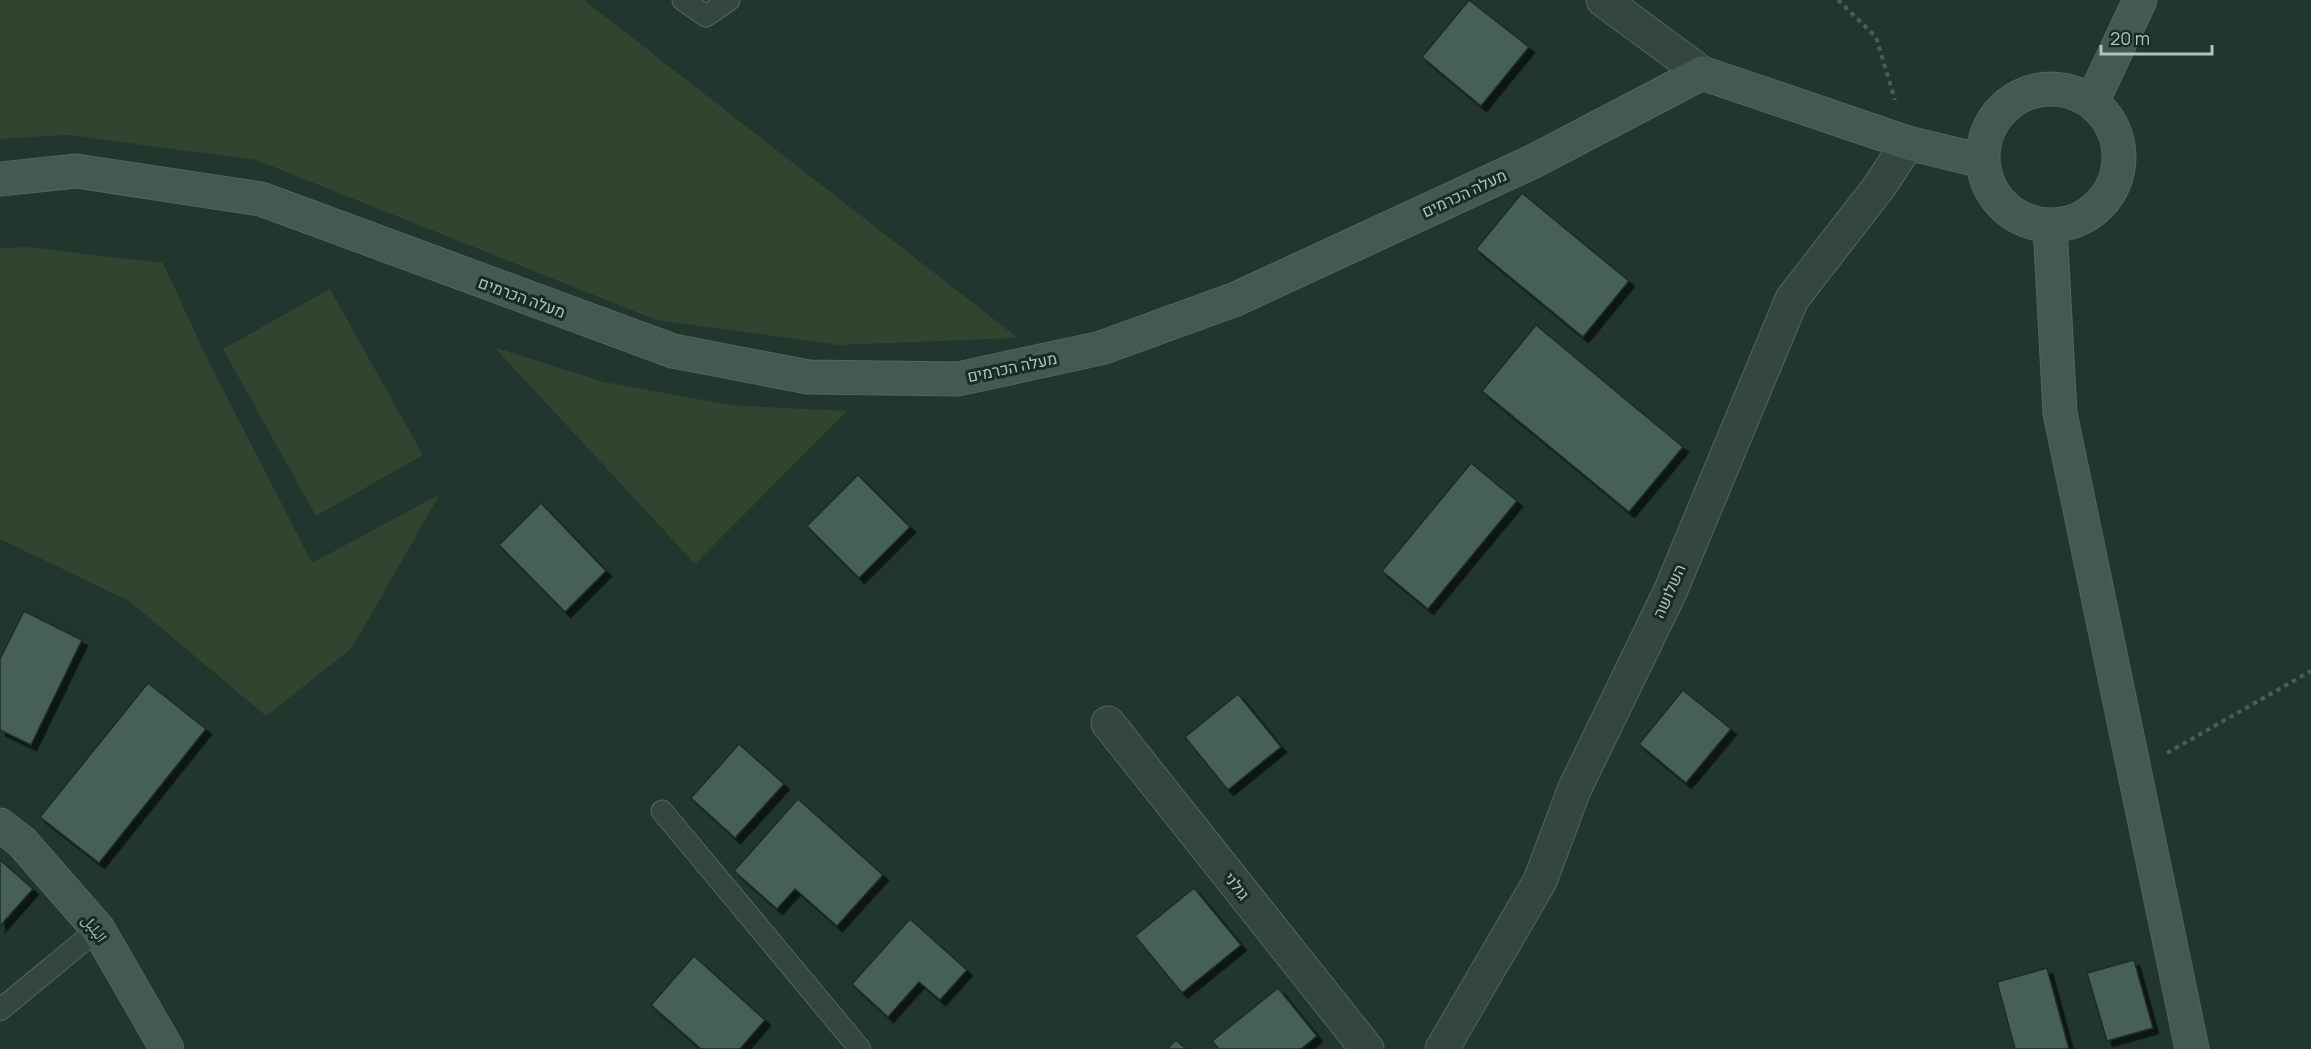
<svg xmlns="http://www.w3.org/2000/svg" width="2311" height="1049" font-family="Manrope,'Noto Naskh Arabic',Heebo,sans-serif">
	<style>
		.green { fill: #30442f }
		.building { fill: #466056; stroke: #1b2d27; stroke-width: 1.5; filter: url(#shadow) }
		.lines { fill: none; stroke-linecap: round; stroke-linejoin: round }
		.lane-casing { stroke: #51655e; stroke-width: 23 }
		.street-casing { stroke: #51655e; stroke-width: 35 }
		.secondary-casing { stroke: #51655e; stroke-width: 35 }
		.path { stroke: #4a604f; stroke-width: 4; stroke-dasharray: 4.5 4.5; stroke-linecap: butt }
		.lane { stroke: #334740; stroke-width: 21 }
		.street { stroke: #334740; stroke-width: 33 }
		.secondary { stroke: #425a52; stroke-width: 33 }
		.labels { text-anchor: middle; stroke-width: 6; stroke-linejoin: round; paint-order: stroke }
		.street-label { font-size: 16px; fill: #aec4bc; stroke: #192b25 }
	</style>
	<defs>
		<filter id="shadow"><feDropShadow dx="5.5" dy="5.5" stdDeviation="0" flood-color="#0009"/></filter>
	</defs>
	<rect width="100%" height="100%" fill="#20362e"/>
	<path class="green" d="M0 0H584L1018 338 839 345 656 320 256 160 67 135 0 139Z
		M27 247 163 263 207 358 312 563 440 494 352 648 266 716 129 601 0 539V248Z
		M330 289 423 455 316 516 223 349Z
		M494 347 604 382 730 405 847 411 695 564Z"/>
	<path class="building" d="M1469 0 1529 47 1481 106 1422 57Z
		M1522 193 1629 281 1583 337 1476 249Z
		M1536 325 1683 447 1629 512 1482 391Z
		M1471 463 1517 501 1428 609 1382 571Z
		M858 475 910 527 859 578 807 526Z
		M541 503 606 571 565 612 499 545Z
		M24 611 82 640 31 745 0 730V659Z
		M148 683 206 729 99 863 40 817Z
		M1683 690 1731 729 1686 783 1639 744Z
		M1238 694 1281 747 1228 790 1185 737Z
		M739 744 784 784 735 838 691 798Z
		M798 799 883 875 837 926 795 889 777 909 734 871Z
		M0 860 33 889 0 926Z
		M1194 888 1241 945 1182 993 1135 936Z
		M910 919 967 970 940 1000 919 982 888 1017 852 984Z
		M694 956 765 1020 740 1049H701L651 1005Z
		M2134 960 2153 1028 2107 1041 2087 973Z
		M2047 968 2069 1049H2015L1997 982Z
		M1278 988 1317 1036 1301 1049H1219L1212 1041Z
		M1176 1040 1186 1049H1167Z"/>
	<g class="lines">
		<g class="lane-casing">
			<path id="lane" d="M683 0 706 16 729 0
				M662 811 860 1049
				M0 1010 98 929"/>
		</g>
		<g class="street-casing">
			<path id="street" d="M1603 0 1702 73
				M1108 723 1367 1049
				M1442 1049 1540 881 1574 790 1670 592 1792 299 1879 187 1908 143"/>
		</g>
		<g class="secondary-casing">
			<path id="secondary" d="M1983 157a68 68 0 1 1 136 0a68 68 0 1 1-136 0Z
				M2092 102 2140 0
				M0 179 76 171 261 199 673 351 808 377 958 379 1101 348 1236 299 1534 161 1702 73 1908 143 1982 161
				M2050 226 2060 413 2192 1049
				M0 825 22 842 98 929 167 1049"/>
		</g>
		<path class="path" d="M1838 0 1876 37 1895 100
			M2167 753 2311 671"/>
		<use href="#lane" class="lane"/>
		<use href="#street" class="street"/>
		<use href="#secondary" class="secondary"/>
	</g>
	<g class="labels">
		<g class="street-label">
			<text transform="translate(1464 193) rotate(-25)" y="6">מעלה הכרמים</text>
			<text transform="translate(522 297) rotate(20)" y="6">מעלה הכרמים</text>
			<text transform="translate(1012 367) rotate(-12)" y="6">מעלה הכרמים</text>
			<text transform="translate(1669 591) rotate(-66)" y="6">השלושה</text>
			<text transform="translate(1237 886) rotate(52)" y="6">גולני</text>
			<text transform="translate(95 928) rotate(54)" y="6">البلبل</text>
		</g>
	</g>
	<path d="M2101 45v9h111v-9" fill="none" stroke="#aec4bc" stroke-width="3"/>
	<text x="2110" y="45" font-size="18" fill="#aec4bc" stroke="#192b25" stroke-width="4.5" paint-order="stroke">20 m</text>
</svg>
